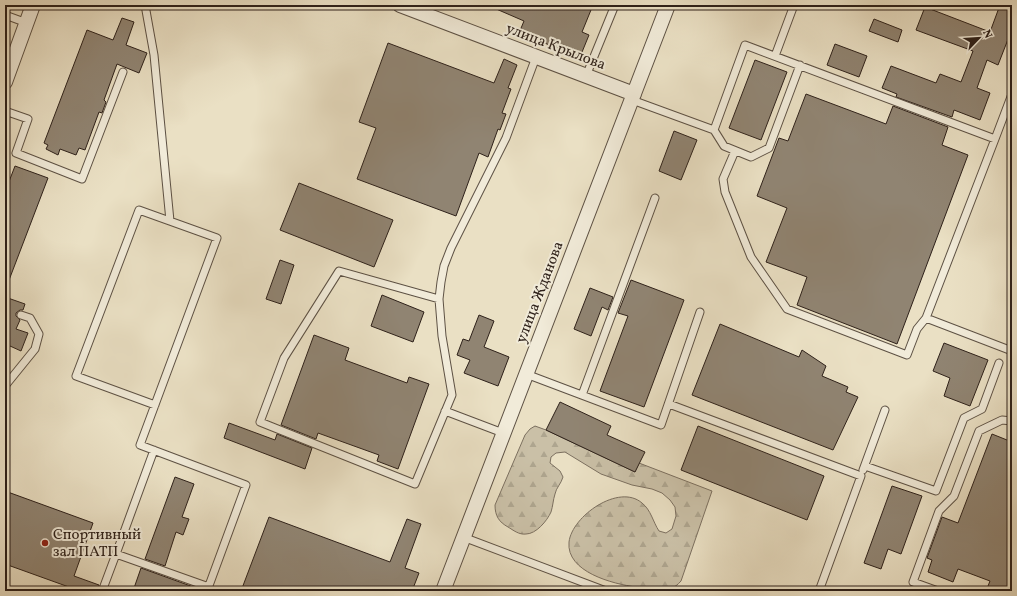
<svg xmlns="http://www.w3.org/2000/svg" width="1017" height="596" font-family="Vollkorn,serif">
	<style>
		.forest { fill: url(#forest-firs); stroke: #7c7060 }
		.building { fill: #908472; stroke: #2e211a }
		.lines { fill: none; stroke-linecap: round; stroke-linejoin: round }
		.lane-casing { stroke: #5d5144; stroke-width: 9 }
		.street-casing { stroke: #5d5144; stroke-width: 16 }
		.lane { stroke: #f1ebd9; stroke-width: 7 }
		.street { stroke: #f1ebd9; stroke-width: 14 }
		.poi-dot { fill: #8f2418; stroke: #f1ebd9; stroke-width: 1.5 }
		.labels { text-anchor: middle; stroke-width: 4; stroke-linejoin: round; paint-order: stroke }
		.street-label { font-size: 15px; fill: #2e211a; stroke: #f1ebd9 }
		.poi-label { font-size: 15px; fill: #2e211a; stroke: #f1ebd9; text-anchor: start }
	</style>
	<defs>
		<pattern id="forest-firs" width="22" height="20" patternUnits="userSpaceOnUse"><rect width="22" height="20" fill="#cac0a7"/><path d="M5 1l3.5 6h-7zM16 11l3.5 6h-7z" fill="#aea58f"/></pattern>
	</defs>
	<rect width="100%" height="100%" fill="#eae0c4"/>
	<filter id="stains"><feTurbulence type="fractalNoise" baseFrequency=".005" numOctaves="4"/><feColorMatrix values="0 0 0 0 .2 0 0 0 0 .09 0 0 0 0 .02 0 0 0 .5 -.17"/></filter>
	<radialGradient id="worn" r=".72"><stop offset=".6" stop-color="#630" stop-opacity="0"/><stop offset="1" stop-color="#630" stop-opacity=".3"/></radialGradient>
	<path class="forest" d="M535 426 546 430 635 472 639 463 712 491 681 581C668 596 654 590 636 587 613 584 566 572 569 542 572 516 619 483 642 503 651 510 653 522 659 531L666 533 672 529 676 516 675 507 670 500 662 493 652 489 632 485 601 474 565 452 556 453 551 457 550 463 560 471 563 477C561 484 556 488 555 494 553 500 553 506 551 512 547 521 536 534 526 534 519 535 513 530 508 527 499 522 495 516 495 505L525 435 530 429Z"/>
	<path class="building" d="M487 5H593L582 32 589 35 580 57 519 33 524 21Z
		M1000 5H1012V29L998 65 987 60 977 88 990 93 980 120 954 110 952 117 896 97 897 94 882 88 891 66 936 83 940 74 961 82 973 51 916 30 925 7 990 32Z
		M122 18 134 22 126 45 147 53 139 73 117 64 104 100 106 102 102 113 99 112 85 150 79 148 76 155 60 149 58 155 46 149 48 145 44 143 87 30 113 40Z
		M874 19 902 30 898 42 869 31Z
		M388 43 494 83 504 59 517 65 508 88 511 89 502 113 506 114 500 130 498 129 488 157 479 153 456 216 357 179 376 128 359 122Z
		M835 44 867 56 859 77 827 65Z
		M755 60 787 72 761 140 729 128Z
		M806 94 886 124 893 106 948 127 942 145 968 155 897 344 797 305 807 277 766 262 787 208 757 196 779 138 788 141Z
		M674 131 697 140 681 180 659 171Z
		M15 166 48 178 6 288H5V192Z
		M299 183 393 220 374 267 280 230Z
		M280 260 294 265 281 304 266 299Z
		M631 280 684 300 644 407 600 391 628 316 618 313Z
		M590 288 613 297 608 310 602 307 591 336 574 329Z
		M382 295 424 312 413 342 371 326Z
		M5 297 25 304 23 310H20L16 313V316L20 320 16 329 28 333 21 351 10 346 7 355H5Z
		M479 315 494 321 484 347 509 357 498 386 464 373 470 360 457 355 463 339 469 341Z
		M720 324 799 357 802 350 826 366 822 376 848 387 846 392 858 397 833 450 692 395Z
		M314 335 349 348 345 360 407 383 409 377 429 384 398 469 377 461 379 455 318 433 316 439 281 425Z
		M944 343 988 360 970 406 944 396 950 378 933 371Z
		M560 402 611 426 607 435 645 452 635 472 546 430Z
		M229 423 275 440 277 434 312 448 305 469 224 438Z
		M698 426 824 476 807 520 681 470Z
		M992 434 1012 442V591H986L990 581 958 569 953 582 928 572 932 560 927 558 942 517 958 523Z
		M175 477 194 484 182 517 189 519 183 535 176 532 165 566 145 559Z
		M892 486 922 496 901 554 888 549 881 569 864 563Z
		M5 491 93 523 74 576 99 585V587L102 590 105 591 109 588 112 589V591H80L5 564Z
		M269 517 390 562 407 519 421 524 405 568 419 573 412 591H241Z
		M141 568 199 589V591H133Z"/>
	<g class="lines">
		<g class="lane-casing">
			<path id="lane" d="M145 5 154 55 170 221
				M5 15 27 23
				M775 56 794 5
				M586 76 615 5
				M632 100 714 130 745 45 995 139 1012 94
				M5 111 28 119 16 153 82 179 123 72
				M714 130 724 146 751 157 769 148 800 65
				M995 139 926 318 1012 351
				M735 151 723 179 725 192 751 257 787 309 907 355 917 329 926 318
				M439 299 339 271 284 358 260 422 415 484 452 395 442 336 439 299 441 282 444 266 451 248 506 138 536 57
				M526 374 661 425 700 312
				M5 386 35 349 39 334 30 318 21 315
				M582 395 655 198
				M669 404 861 476 819 591
				M155 405 76 376 139 210 217 238 140 445 246 485 207 591
				M445 411 503 433
				M865 466 936 491 964 418 982 409 999 363
				M863 470 885 410
				M463 537 606 591
				M116 554 154 450
				M104 586 116 554 209 587
				M938 591 913 582 939 511 954 496 979 431 1002 420 1012 421"/>
		</g>
		<g class="street-casing">
			<path id="street" d="M400 5 634 94
				M5 82 33 5
				M443 591 668 5"/>
		</g>
		<use href="#lane" class="lane"/>
		<use href="#street" class="street"/>
	</g>
	<circle class="poi-dot" cx="45" cy="543" r="4"/>
	<g class="labels">
		<g class="street-label">
			<text transform="translate(556 46) rotate(21)" y="5">улица Крылова</text>
			<text transform="translate(539 292) rotate(-69)" y="5">улица Жданова</text>
		</g>
		<g class="poi-label">
			<text x="53" y="539">Спортивный<tspan x="53" dy="17">зал ПАТП</tspan></text>
		</g>
	</g>
	<rect width="1017" height="596" fill="none" stroke="#eae0c4" stroke-width="20"/>
	<rect x="6" y="6" width="1005" height="584" fill="none" stroke="#2e211a" stroke-width="2"/>
	<rect x="10" y="10" width="997" height="576" fill="none" stroke="#2e211a"/>
	<g transform="translate(979 38) rotate(65)" stroke="#f1ebd9" stroke-width="3" paint-order="stroke">
	<path d="M0-3L7 15L0 10L-7 15Z" fill="#2e211a"/>
	<text y="-6" font-size="11" font-weight="bold" text-anchor="middle" fill="#2e211a">N</text>
	</g>
	<rect width="100%" height="100%" filter="url(#stains)"/>
	<rect width="100%" height="100%" fill="url(#worn)"/>
</svg>
